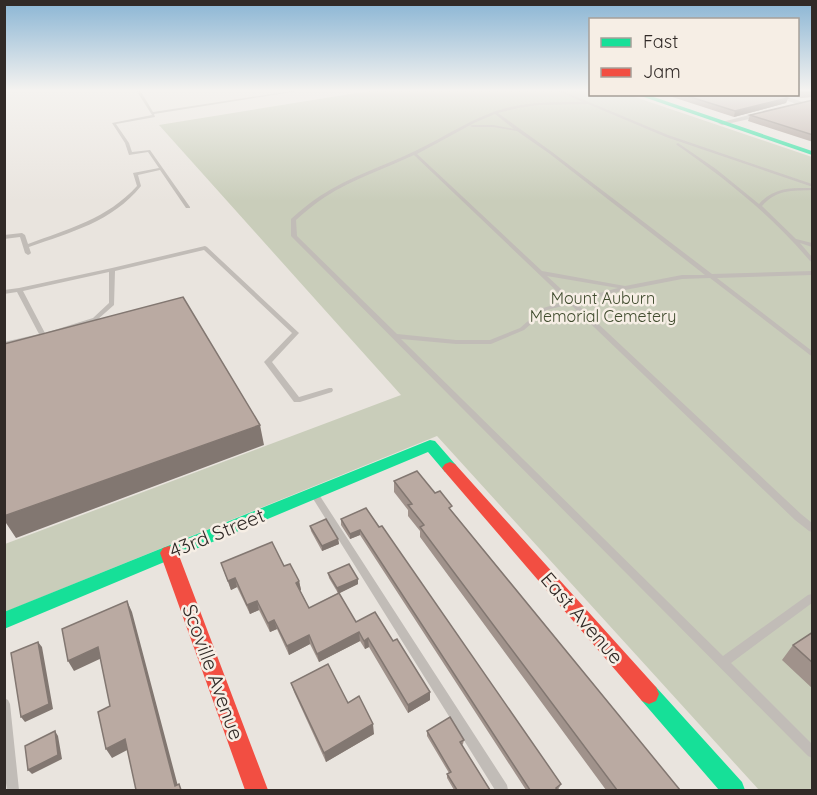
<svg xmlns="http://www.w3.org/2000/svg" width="817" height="795" font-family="Quicksand,sans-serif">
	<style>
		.green { fill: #c9cdba }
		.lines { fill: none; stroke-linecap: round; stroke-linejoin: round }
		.lane { fill: #c1bcb7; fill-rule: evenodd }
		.street { fill: #c1bcb7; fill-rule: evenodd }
		.fast { fill: #16e098; fill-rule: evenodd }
		.jam { fill: #f24e42; fill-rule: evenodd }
		.wall { fill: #a0928b }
		.shaded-wall { fill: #827771 }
		.building { fill: #baaaa2; stroke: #827771; stroke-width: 1.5 }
		.labels { text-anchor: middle; stroke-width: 5; stroke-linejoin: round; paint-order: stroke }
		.park-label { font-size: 16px; fill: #404c2e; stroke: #f6eee5 }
		.near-street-label { font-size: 20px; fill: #312a27; stroke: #f6eee5 }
	</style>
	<rect width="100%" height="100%" fill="#e9e4de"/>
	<path class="green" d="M375 90H590V94L629 95 812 157V790H759L437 436 5 612V544L401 395 159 125Z"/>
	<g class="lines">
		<path class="lane" d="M4 90H9L4 91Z
			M136 90H140L153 112 298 90H305L154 114 155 117 116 124 129 143 132 152 150 150 190 207V208H186L160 170 138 175 141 186C112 222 71 232 29 247L31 253 30 254 28 255 25 253 20 237 4 239V235L22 233 25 235 28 244C68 229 107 219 137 186L133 173 159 168 148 152 129 155 125 143 112 123 152 115Z
			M556 90H560L668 135 812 184V186H810L666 137 588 104 538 105 518 108 498 113 552 152 712 274 812 271V275L717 278 812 351V356L810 355 710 278 682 279 625 290 576 303 801 514 812 523V532L809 531 795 520 570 304 547 310 524 330 491 344H456L401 339 723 656 808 595 812 594V603L731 663 812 744V758L808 756 291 236V219C300 211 309 203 320 196 349 177 384 166 415 151 445 137 473 117 506 108 531 102 557 102 583 102ZM495 114 514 129 493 125H472L470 126 472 127H493L517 131 550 154 705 275H682L625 286 542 271 417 154 474 123ZM414 155 567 301 543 308 520 328 490 340H456L397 334 297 236 296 220C305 212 314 204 325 197 353 179 384 169 414 155ZM547 276 618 288 573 300Z
			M678 143 716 169 759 204C774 187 792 188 812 188V190C791 191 777 189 762 206L796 239 812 243V247L800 243 812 257V262L810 261C771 215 726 179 677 145L676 144Z
			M205 246 207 247 299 333 272 362 299 397 329 388H332L333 390 332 392 300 402H294L264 362 292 333 204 250 115 271 114 305 97 320 50 335 48 334 47 333 48 332 93 318 109 303V272L23 291 46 335 45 336 4 346V342L39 334 17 292 4 294V290L19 288 112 268Z
			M315 492 318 493 507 785 508 790H495L312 497 311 495 312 493Z
			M4 698 8 700 10 704 19 790H7L4 769Z"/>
		<path class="street" d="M767 94H779L812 105V109Z
			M769 110 772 114 722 125 718 123Z"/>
		<path class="fast" d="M635 94H645L812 151V155Z
			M430 440 435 441 455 464 458 468 455 472H445L428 452 4 629V612Z
			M649 684 656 687 742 782 745 790H719L642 701 639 694 642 687Z"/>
		<path class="jam" d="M450 462 455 464 656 687 659 694 656 701 649 704 642 701 445 472 442 468 445 464Z
			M169 546 175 548 178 553 268 790H245L160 553 163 548Z"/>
	</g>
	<path class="wall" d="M798 90H813V97L801 98 783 94H798Z
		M663 94H779L788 98 786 103 734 117Z
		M813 100V142L748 121 750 115Z
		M394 481 435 493 452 511 680 790H606L420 537V531L408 516V510L394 492Z
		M366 508 561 784 558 790H526L360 535 350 539 341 525V519Z
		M310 526 338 539 339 544 322 551 311 531Z
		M221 563 284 566 299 581 301 590H300L309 608 338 593 329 578 328 573 358 579V584L339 593 356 622 430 700 408 713 369 647 365 649 360 641 319 662 310 644 289 655 277 629 270 632 259 610 250 614 237 587 231 590Z
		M813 632V689L782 660 793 645Z
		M291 683 348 703 374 734 326 762 294 692Z
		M427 731 464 740 463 744 462 745 490 790H454L447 778V774L449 773 427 736Z"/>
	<path class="shaded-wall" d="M788 98 786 103 734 117 735 111Z
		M260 425 264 445 16 538 4 520V516Z
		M360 530V535L350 539V534Z
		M338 539 339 544 322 551V546Z
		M235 578 237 587 231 590 228 581Z
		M358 579V584L338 594 337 588Z
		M299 581 301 590 297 592 296 583Z
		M127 601 132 612 179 790 175 786Z
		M257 601 259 610 250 614 247 605Z
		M274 620 277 629 270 632 268 623Z
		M359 632 360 641 319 662 317 654Z
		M309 635 310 644 289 655 287 646Z
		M368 638 369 647 365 649 364 641Z
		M38 642 42 647 53 709 25 722 21 717Z
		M98 647 104 657 74 671 68 661Z
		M430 692V700L408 713V705Z
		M373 724 374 734 326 762 324 753Z
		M55 731 58 736 62 759 32 774 28 770Z
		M125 739 131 748 112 758 106 749Z"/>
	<path class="building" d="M798 90H813V92H798Z
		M681 94H779L788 98 735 111Z
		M813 100V135L750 115Z
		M183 297 260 425 4 516V344Z
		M417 471 435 493 440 491 452 506 449 508 680 790H617L420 527 424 525 408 505 412 504 394 481Z
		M366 508 379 527 382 526 561 784 556 788 558 790H530L360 530 350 534 341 519Z
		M326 519 338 539 322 546 310 526Z
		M272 542 284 566 290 564 299 581 296 583 309 608 339 593 356 622 375 612 393 641 397 639 430 692 408 705 368 638 364 641 359 632 317 654 309 635 287 646 274 620 268 623 257 601 247 605 235 578 228 581 221 563Z
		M349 564 358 579 337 588 328 573Z
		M127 601 175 786 179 784 181 790H136L125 739 106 749 98 712 110 706 98 647 68 661 62 629Z
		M813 632V663L793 645Z
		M38 642 49 704 21 717 11 653Z
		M328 664 348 703 359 696 373 724 324 753 291 683Z
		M450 717 464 740 460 742 490 790H457L447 774 451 772 427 731Z
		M55 731 58 755 28 770 25 746Z"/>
	<linearGradient id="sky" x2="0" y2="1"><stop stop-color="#8ab5d4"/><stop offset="0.45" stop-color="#f5f3f0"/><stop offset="1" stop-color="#f5f3f0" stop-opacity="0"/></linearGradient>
	<rect width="817" height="201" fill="url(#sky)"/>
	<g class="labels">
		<g class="park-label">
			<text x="603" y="304">Mount Auburn<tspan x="603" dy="18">Memorial Cemetery</tspan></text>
		</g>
		<g class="near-street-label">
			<text transform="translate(217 533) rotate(-22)" y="7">43rd Street</text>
			<text transform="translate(582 618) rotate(49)" y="7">East Avenue</text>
			<text transform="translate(213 672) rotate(70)" y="7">Scoville Avenue</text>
		</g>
	</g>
	<rect width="817" height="795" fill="none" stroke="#312a27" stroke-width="12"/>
	<rect x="589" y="18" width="210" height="78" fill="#f6eee5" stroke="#a7a099" stroke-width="1.5"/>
	<rect x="601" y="38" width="30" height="9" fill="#16e098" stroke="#a7a099" stroke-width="1.5"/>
	<text x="643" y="48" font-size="18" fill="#312a27">Fast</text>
	<rect x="601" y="68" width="30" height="9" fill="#f24e42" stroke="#a7a099" stroke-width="1.5"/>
	<text x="643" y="78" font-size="18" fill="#312a27">Jam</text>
</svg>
